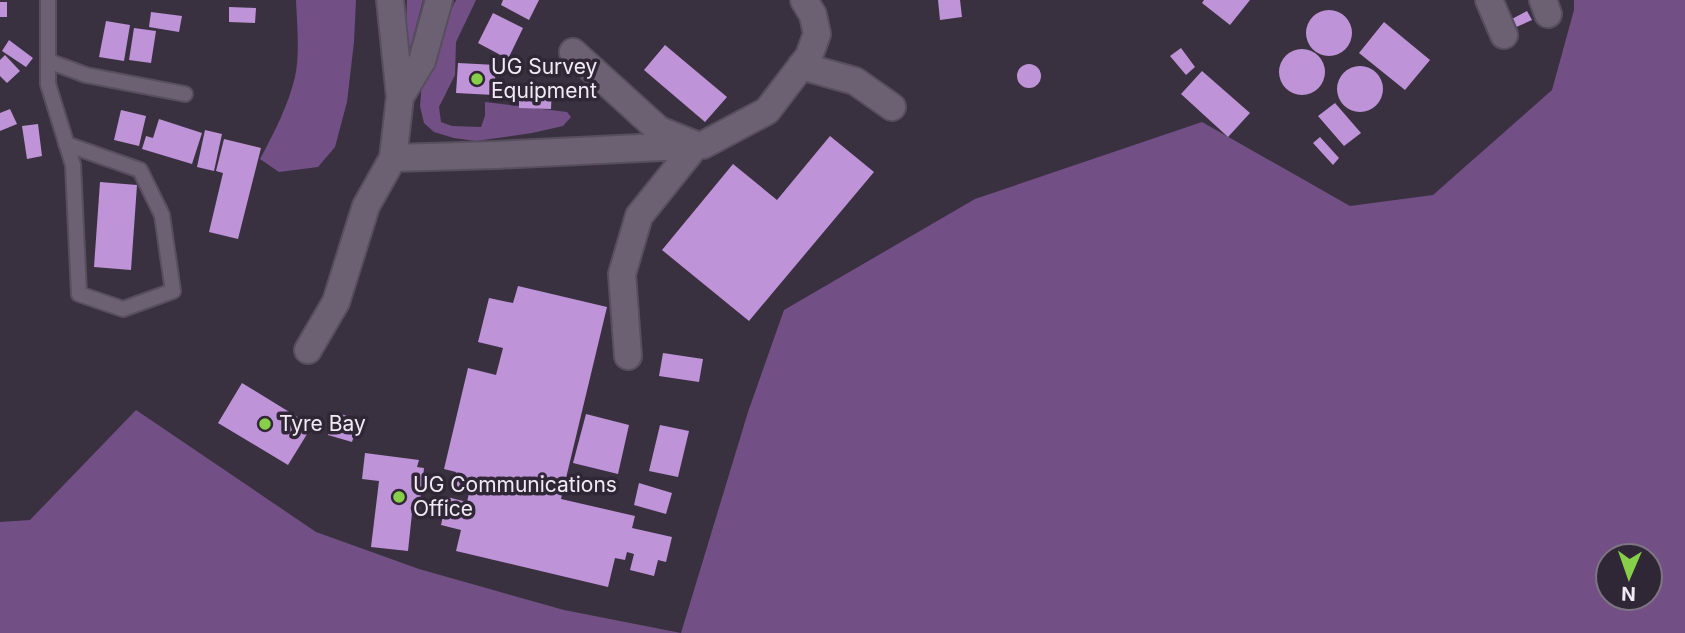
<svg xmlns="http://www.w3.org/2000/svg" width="1685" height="633" font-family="Inter,sans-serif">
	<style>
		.green { fill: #725085; fill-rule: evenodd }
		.building { fill: #bf93d8 }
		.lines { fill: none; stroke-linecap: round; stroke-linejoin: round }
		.lane-casing { stroke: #574f5d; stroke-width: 18 }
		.street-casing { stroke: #574f5d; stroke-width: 30 }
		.lane { stroke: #6b6172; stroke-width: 14 }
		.street { stroke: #6b6172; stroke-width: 26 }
		.poi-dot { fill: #88cf49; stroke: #302736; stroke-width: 2.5 }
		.labels { text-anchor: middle; stroke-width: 7; stroke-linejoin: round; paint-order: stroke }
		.poi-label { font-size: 21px; fill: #f2ebf5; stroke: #302736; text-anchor: start }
	</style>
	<rect width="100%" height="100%" fill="#3a3140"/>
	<path class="green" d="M296 0H356L354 42 347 102 335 147 318 167 279 172 260 159C274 133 288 106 295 77 300 55 297 23 296 0Z
		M407 0H423L410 49 406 31Z
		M456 0H476L456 42 455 75 439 107 441 122 452 126 481 127 485 116V102L567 112 571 117 563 126 532 133 476 141 454 138 434 132 424 123 420 106 422 82 444 24Z
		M1574 0H1685V633H0V522L30 520 136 410 316 532 419 569 564 610 681 633 748 412 784 310 975 199 1202 122 1350 206 1433 195 1552 90 1574 10ZM1608 556H1650V598H1608Z"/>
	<path class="building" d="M503 0H539L529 20 501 5Z
		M938 0H960L962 17 940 20Z
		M1204 0H1250L1230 25 1202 3Z
		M0 2H7V17H0Z
		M229 7 256 8 255 23 229 22Z
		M1306 33a23 23 0 1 1 46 0a23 23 0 1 1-46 0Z
		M1527 11 1532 20 1514 28 1510 20Z
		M151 12 182 16 179 32 149 27Z
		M493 13 523 28 508 59 478 43Z
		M106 21 130 25 124 61 99 57Z
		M1384 22 1430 60 1405 90 1359 53Z
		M134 28 156 31 151 63 129 60Z
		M9 40 33 58 26 67 2 51Z
		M665 45 727 97 705 122 644 70Z
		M1181 48 1195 67 1186 75 1170 56Z
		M1279 72a23 23 0 1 1 46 0a23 23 0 1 1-46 0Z
		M5 55 20 71 7 83 0 76V60Z
		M458 63 496 65 494 95 456 93Z
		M1017 76a12 12 0 1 1 24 0a12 12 0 1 1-24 0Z
		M1337 89a23 23 0 1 1 46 0a23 23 0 1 1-46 0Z
		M1202 71 1250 113 1228 137 1181 94Z
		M519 86 552 87 551 109 519 108Z
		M1335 103 1361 133 1344 146 1318 116Z
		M10 109 17 124 0 131V113Z
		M121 110 146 116 139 146 114 140Z
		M159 119 202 133 192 164 142 149 146 136 153 138Z
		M38 124 42 156 27 159 22 126Z
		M205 130 222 134 214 171 197 167Z
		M830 136 874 172 749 321 662 250 733 164 777 200Z
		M1320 137 1339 158 1333 165 1313 143Z
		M224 139 261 148 238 239 209 232 223 173 216 171Z
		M100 182 137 185 131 270 94 267Z
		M518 286 607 307 561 499 635 516 632 528 672 537 666 562 658 560 654 576 630 570 634 554 627 552 625 560 615 558 608 587 456 551 461 530 441 525 447 497 467 502 470 489 453 486 456 472 444 469 468 368 496 375 503 348 478 342 489 298 513 303Z
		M663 353 703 359 699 382 659 376Z
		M242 383 312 426 288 465 218 423Z
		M335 412 359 420 352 442 328 435Z
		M586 414 629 425 618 474 573 463Z
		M660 425 689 431 678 477 649 471Z
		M365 453 419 460 417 467 424 468 419 514 412 513 408 551 371 547 379 481 362 479Z
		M639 483 672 493 666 514 634 505Z"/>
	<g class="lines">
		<g class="lane-casing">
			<path id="lane" d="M48 0V84L73 165 79 294 123 309 173 291 162 215 140 170 66 144
				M48 61 86 75 185 94"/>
		</g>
		<g class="street-casing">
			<path id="street" d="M390 0 400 97 393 158 495 155 703 145 767 111 809 56 817 34 813 15 804 0
				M1489 0 1504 35
				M1543 0 1548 14
				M573 52 659 130 696 145 639 216 622 274 628 356
				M801 66 855 81 892 107
				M400 97 422 61 439 0
				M308 350 336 302 366 206 393 158"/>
		</g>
		<use href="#lane" class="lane"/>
		<use href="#street" class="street"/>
	</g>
	<g class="poi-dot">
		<circle cx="477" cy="79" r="7"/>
		<circle cx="265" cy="424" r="7"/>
		<circle cx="399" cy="497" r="7"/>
	</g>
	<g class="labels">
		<g class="poi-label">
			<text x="491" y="74">UG Survey<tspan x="491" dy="24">Equipment</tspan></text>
			<text x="279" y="431">Tyre Bay</text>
			<text x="413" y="492">UG Communications<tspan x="413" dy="24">Office</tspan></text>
		</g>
	</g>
	<g transform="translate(1629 577) rotate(182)"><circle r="33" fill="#302736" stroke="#7e7582" stroke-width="2"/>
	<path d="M0-5L12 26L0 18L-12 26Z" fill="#88cf49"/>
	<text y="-10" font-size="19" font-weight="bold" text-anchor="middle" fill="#f2ebf5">N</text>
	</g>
</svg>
